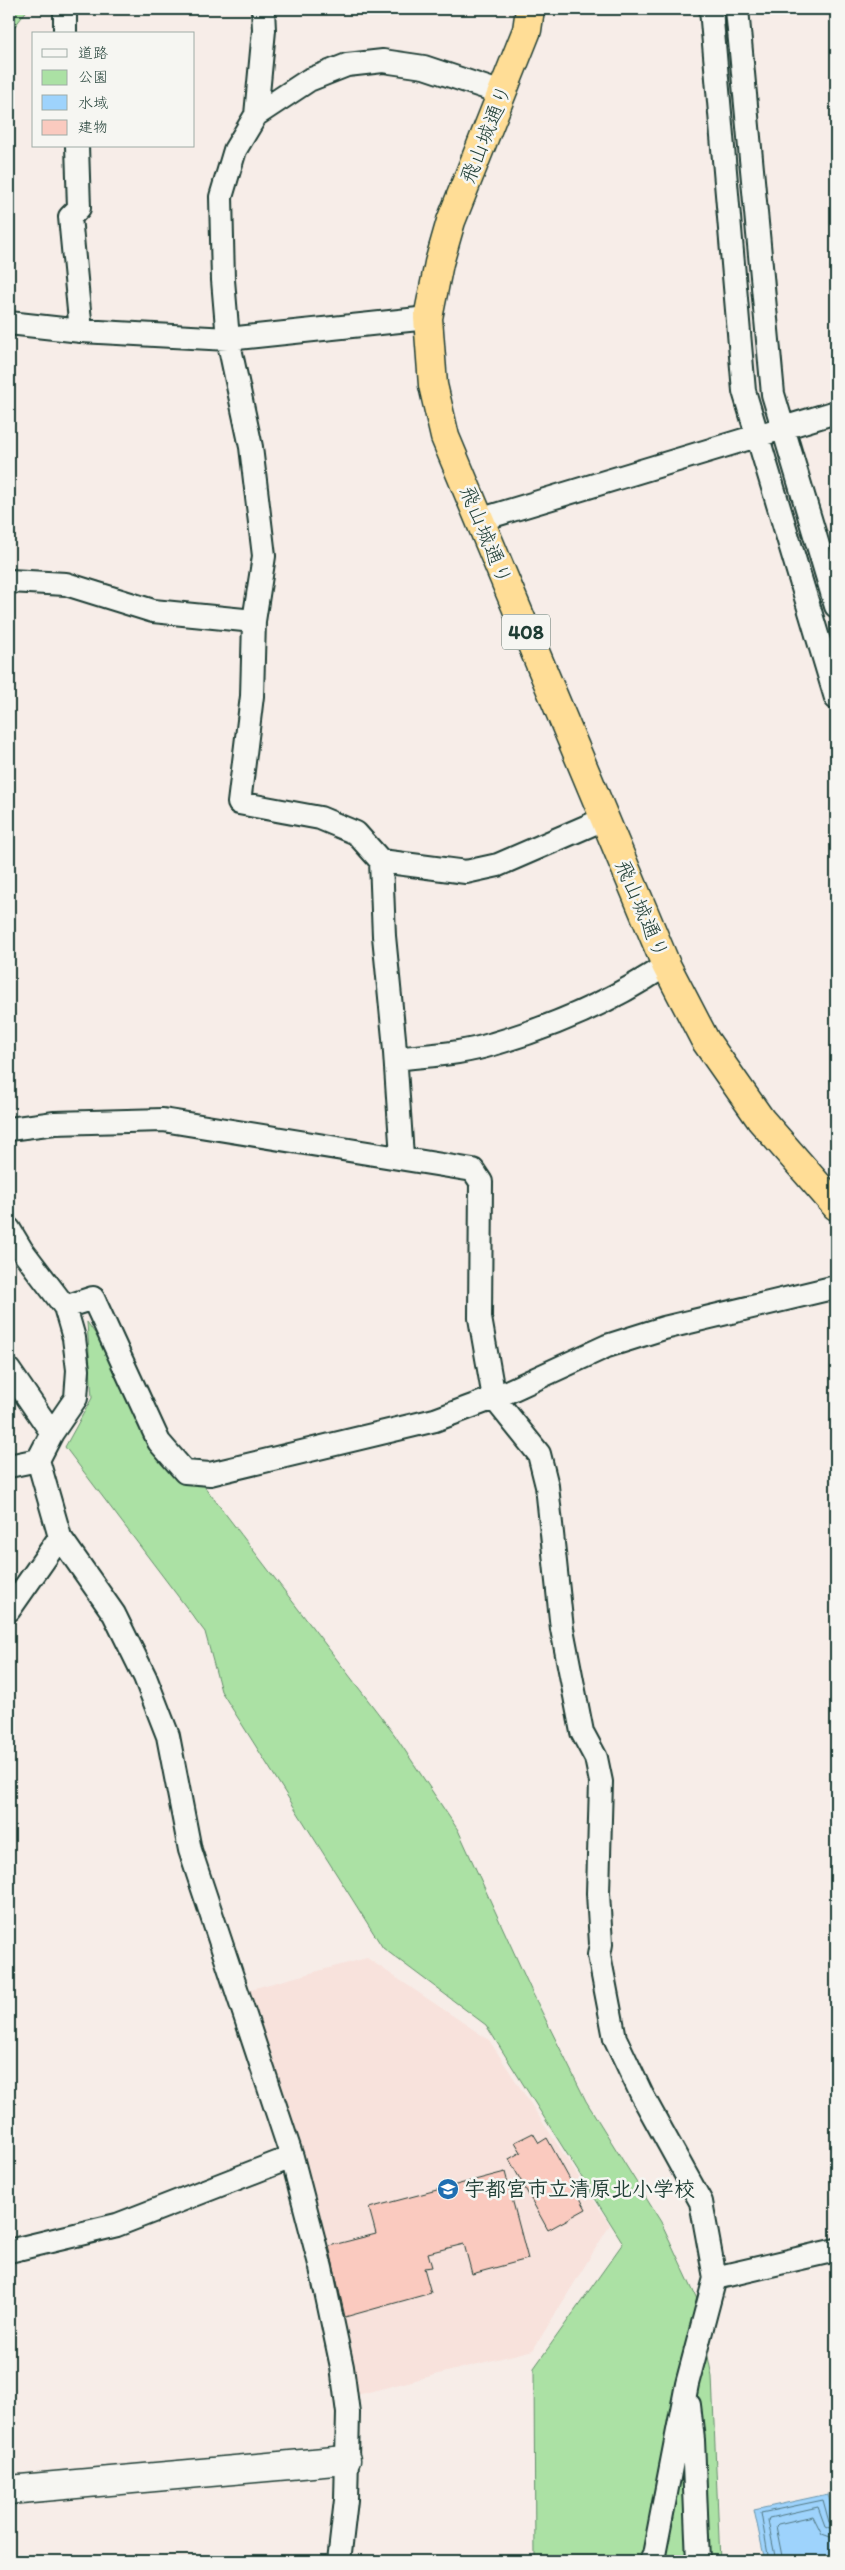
<svg xmlns="http://www.w3.org/2000/svg" width="845" height="2570" font-family="Itim,'Klee One',sans-serif">
	<style>
		.built { fill: #f8e2dc }
		.green { fill: #abe1a4; stroke: #658f6c }
		.water { fill: #9ed3fc; stroke: #6b97ac }
		.lines { fill: none; stroke-linecap: round; stroke-linejoin: round }
		.shore { stroke: #527984; stroke-width: 1 }
		.building { fill: #facabf; stroke: #1f3d34 }
		.street-casing { stroke: #1f3d34; stroke-width: 26 }
		.secondary-casing { stroke: #1f3d34; stroke-width: 31 }
		.highway-casing { stroke: #1f3d34; stroke-width: 31 }
		.street { stroke: #f6f6f2; stroke-width: 22 }
		.secondary { stroke: #f6f6f2; stroke-width: 28 }
		.highway { stroke: #ffdd96; stroke-width: 28 }
		.labels { text-anchor: middle; stroke-width: 5; stroke-linejoin: round; paint-order: stroke }
		.shield { fill: #f6f6f2; stroke: #60746d; stroke-width: 1 }
		.shield-label { font-size: 20px; font-weight: bold; fill: #1f3d34 }
		.street-label { font-size: 21px; fill: #1f3d34; stroke: #f6f6f2 }
		.poi-label { font-size: 21px; font-weight: bold; fill: #1f3d34; stroke: #f6f6f2; text-anchor: start }
	</style>
	<rect width="100%" height="100%" fill="#f7ede8"/>
	<filter id="ink" filterUnits="userSpaceOnUse"><feTurbulence type="fractalNoise" baseFrequency=".02" numOctaves="2"/><feDisplacementMap in="SourceGraphic" scale="10" xChannelSelector="R" yChannelSelector="G"/><feConvolveMatrix kernelMatrix="1 2 1 2 8 2 1 2 1" color-interpolation-filters="sRGB"/></filter>
	<g filter="url(#ink)">
		<path class="built" d="M367 1958 489 2040 610 2225 533 2350 357 2395 247 1990Z"/>
		<path class="green" d="M9 9H28L9 34Z
			M87 1322 178 1452 394 1734 458 1830 532 1992 586 2101 661 2222 697 2299 712 2377 720 2561H535L534 2368 623 2243 486 2025 383 1948 221 1691 205 1632 65 1447 92 1398Z"/>
		<path class="water" d="M828 2494 836 2530V2561H765L754 2510Z"/>
		<g class="lines">
			<path class="shore" d="M769 2561 761 2513 823 2500 829 2522 836 2525
				M776 2561 768 2521 769 2518 818 2507 825 2526 836 2531
				M783 2561 776 2526 778 2524 813 2516 822 2534 836 2539"/>
		</g>
		<path class="building" d="M533 2133 539 2143 547 2138 586 2209 548 2230 509 2159 521 2152 515 2142Z
			M505 2172 528 2259 472 2274 464 2244 428 2253 432 2267 424 2268 431 2293 345 2317 329 2246 376 2234 369 2208Z"/>
		<g class="lines">
			<g class="street-casing">
				<path id="street" d="M65 9V34
					M263 9 264 30 256 115 235 150 221 197 223 280 228 339 251 447 264 556 254 621 252 696 239 803 320 818 356 833 381 861 384 936 394 1038 402 1157
					M711 9 744 391 836 698
					M737 9 773 394 836 606
					M256 115 309 80 347 65 383 61 424 67 502 93
					M77 146 79 208 70 217 81 331
					M9 323 81 331 228 339 428 318
					M479 520 836 412
					M9 581 66 584 153 611 254 621
					M381 861 466 872 498 865 604 819
					M396 1059C428 1055 462 1054 493 1044 555 1026 613 1001 666 965
					M9 1129 55 1123 163 1120 473 1170 481 1182 480 1318 494 1398 539 1454 547 1486 562 1629 582 1732 596 1758 601 1782 598 1893 601 1944 599 1955 615 2038 642 2095 701 2202 715 2278 687 2384 654 2555 651 2561
					M9 1229 21 1249 65 1307 74 1338 78 1370 76 1398 52 1433 38 1460 60 1537 114 1614 145 1677 168 1736 190 1850 292 2157 321 2268 342 2367 348 2413 346 2500 339 2561
					M65 1307 93 1298 159 1442 185 1472 210 1474 435 1420 494 1398 607 1346 664 1328 836 1287
					M9 1370 52 1433
					M9 1466 38 1460
					M9 1610 60 1537
					M9 2251 117 2225 292 2157
					M715 2278 836 2250
					M689 2405 693 2440 698 2561"/>
			</g>
			<g class="secondary-casing">
				<path id="secondary" d="M9 2490 346 2460"/>
			</g>
			<g class="highway-casing">
				<path id="highway" d="M530 9 527 30 451 221 439 263 428 318 433 385 445 437 666 965 705 1040 761 1120 836 1206"/>
			</g>
			<use href="#street" class="street"/>
			<use href="#secondary" class="secondary"/>
			<use href="#highway" class="highway"/>
		</g>
	</g>
	<defs>
		<g id="school-disc" transform="scale(1.125)"><circle r="9.5" fill="#1f6fb2" stroke="#f6f6f2"/><path d="M0-5L7-2L0 1L-7-2ZM-4 1L0 2.5L4 1V4Q0 6-4 4Z" fill="#fff"/></g>
	</defs>
	<g fill-rule="evenodd">
		<use href="#school-disc" x="448" y="2189"/>
	</g>
	<g class="labels">
		<rect class="shield" x="502" y="614.5" width="48" height="35" rx="4"/>
		<g class="shield-label">
			<text x="526" y="639">408</text>
		</g>
		<g class="street-label">
			<text transform="translate(486 134) rotate(-68)" y="7">飛山城通り</text>
			<text transform="translate(486 535) rotate(68)" y="7">飛山城通り</text>
			<text transform="translate(642 909) rotate(67)" y="7">飛山城通り</text>
		</g>
		<g class="poi-label">
			<text x="464" y="2196">宇都宮市立清原北小学校</text>
		</g>
	</g>
	<rect width="845" height="2570" fill="none" stroke="#f6f6f2" stroke-width="30"/>
	<rect x="15" y="15" width="815" height="2540" fill="none" stroke="#1f3d34" stroke-width="2" filter="url(#ink)"/>
	<rect x="32" y="32" width="162" height="115" fill="#f6f6f2" stroke="#a0aca6"/>
	<rect x="42" y="49" width="25" height="8" fill="#f6f6f2" stroke="#a0aca6"/>
	<text x="78" y="58" font-size="15" fill="#1f3d34">道路</text>
	<rect x="42" y="70" width="25" height="15" fill="#abe1a4" stroke="#a0aca6"/>
	<text x="78" y="82" font-size="15" fill="#1f3d34">公園</text>
	<rect x="42" y="95" width="25" height="15" fill="#9ed3fc" stroke="#a0aca6"/>
	<text x="78" y="108" font-size="15" fill="#1f3d34">水域</text>
	<rect x="42" y="120" width="25" height="15" fill="#facabf" stroke="#a0aca6"/>
	<text x="78" y="132" font-size="15" fill="#1f3d34">建物</text>
</svg>
